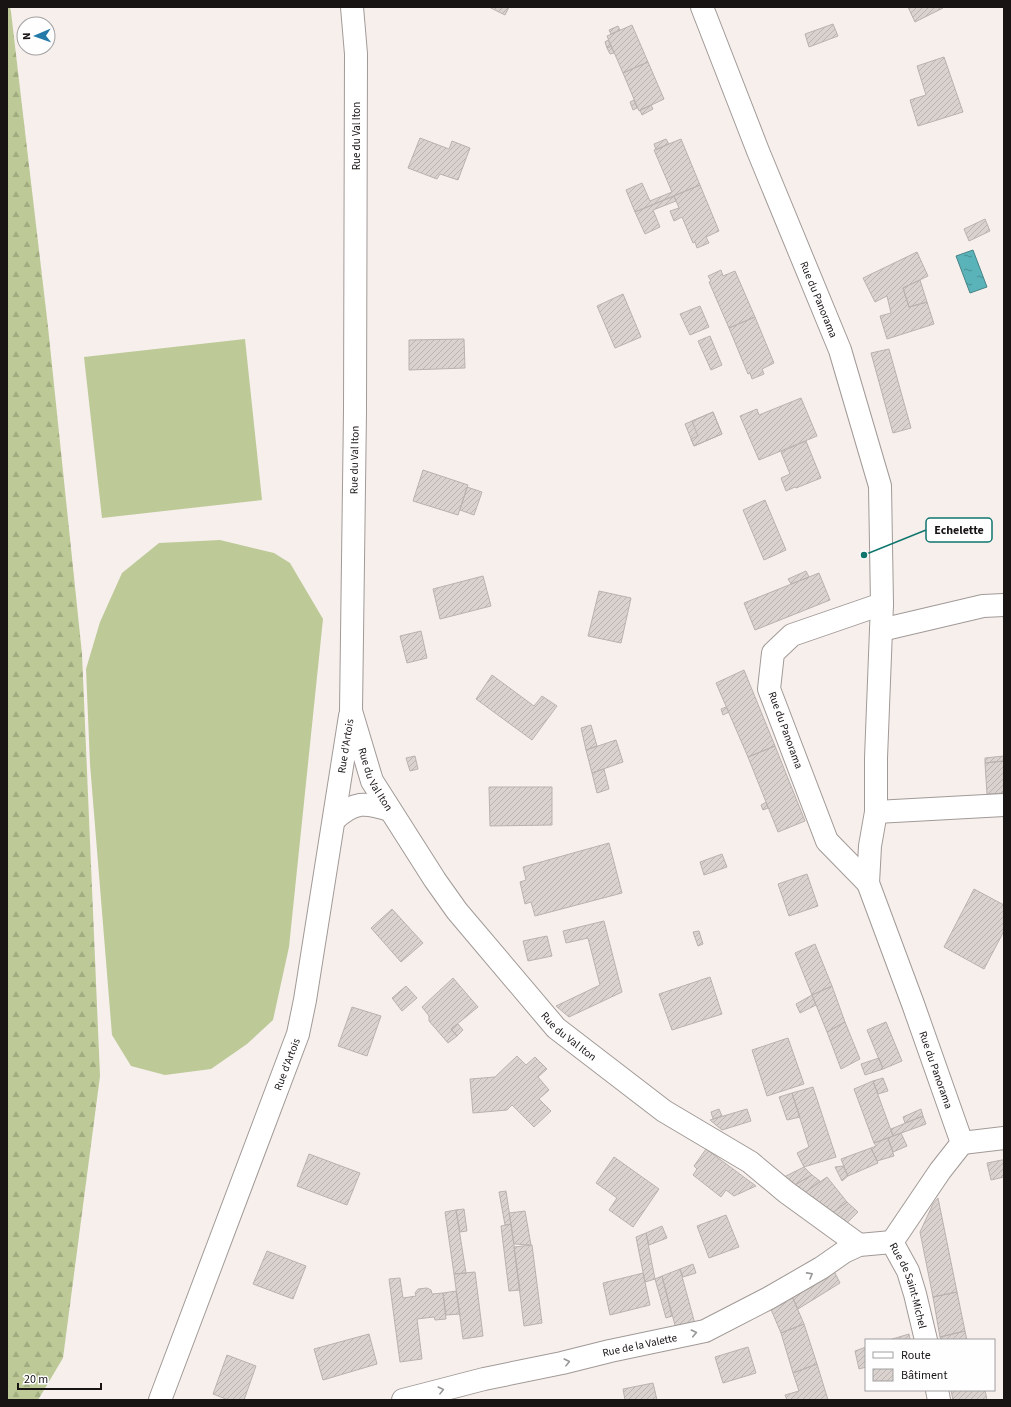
<svg xmlns="http://www.w3.org/2000/svg" width="1011" height="1407" font-family="'Source Sans 3',sans-serif">
	<style>
		.grass { fill: #bdc997 }
		.forest { fill: url(#forest-firs) }
		.water { fill: url(#water-ripples); stroke: #468386 }
		.building { fill: url(#building-hatch); stroke: #b9b2ae }
		.lines { fill: none; stroke-linecap: round; stroke-linejoin: round }
		.minor-casing { stroke: #a19a97; stroke-width: 24 }
		.minor { stroke: #fff; stroke-width: 22 }
		.oneway { stroke: #979595 }
		.labels { text-anchor: middle; stroke-width: 3; stroke-linejoin: round; paint-order: stroke }
		.street-label { font-size: 11px; fill: #171413; stroke: #fefefe }
		.leader { fill: none; stroke: #0f766e; stroke-width: 1.5 }
		.callout-dot { fill: #0f766e; stroke: #fefefe; stroke-width: 1.5 }
		.callout { fill: #fefefe; stroke: #0f766e; stroke-width: 1.5 }
		.callout-label { font-size: 12px; text-anchor: middle; font-weight: bold; fill: #171413 }
	</style>
	<defs>
		<pattern id="forest-firs" width="22" height="20" patternUnits="userSpaceOnUse"><rect width="22" height="20" fill="#bdc997"/><path d="M5 1l3.5 6h-7zM16 11l3.5 6h-7z" fill="#a2ac81"/></pattern>
		<pattern id="water-ripples" width="26" height="14" patternUnits="userSpaceOnUse"><rect width="26" height="14" fill="#5ab3b8"/><path d="M2 4q2-2 4 0t4 0M15 11q2-2 4 0t4 0" fill="none" stroke="#499094"/></pattern>
		<pattern id="building-hatch" width="6" height="6" patternUnits="userSpaceOnUse"><rect width="6" height="6" fill="#d9d2ce"/><path d="M-1 1l2-2M0 6l6-6M5 7l2-2" fill="none" stroke="#bab3b0"/></pattern>
	</defs>
	<rect width="100%" height="100%" fill="#f6efec"/>
	<path class="grass" d="M245 339 262 500 102 518 84 357Z
		M220 540 274 553 290 563 323 619 289 947 273 1020 247 1044 211 1069 165 1075 131 1066 112 1035 90 764 86 669 100 622 122 573 159 543Z"/>
	<path class="forest" d="M7 7H10L11 12 48 327 82 654 100 1076 63 1358 38 1400H7Z"/>
	<path class="water" d="M973 250 987 287 970 293 956 256Z"/>
	<path class="building" d="M489 7H509L505 15Z
		M908 7H942L943 8 915 22Z
		M833 24 838 36 809 47 805 34Z
		M632 25 648 62 623 73 607 36Z
		M618 26 620 30 611 34 609 30Z
		M608 40 611 46 607 48 605 42Z
		M611 46 614 53 610 54 607 48Z
		M944 57 963 112 918 126 910 100 926 95 917 66Z
		M648 62 664 99 639 111 623 73Z
		M634 100 637 108 633 110 630 102Z
		M651 105 653 109 642 115 640 110Z
		M420 138 449 149 452 141 470 148 458 180 440 174 437 179 408 168Z
		M666 139 669 144 656 150 654 144Z
		M681 139 700 185 635 212 626 190 642 183 650 201 672 192 654 150Z
		M700 185 719 231 706 237 709 243 697 248 695 242 693 243 682 217 674 221 670 211 679 208 674 196Z
		M674 196 676 201 653 210 660 227 645 234 635 212Z
		M985 219 990 231 969 241 964 229Z
		M917 252 928 276 903 288 909 307 927 302 934 324 887 339 880 316 891 313 887 296 875 302 863 278Z
		M721 270 723 276 735 271 755 317 729 328 709 282 711 281 708 276Z
		M920 280 927 302 909 307 903 288Z
		M623 294 641 337 615 348 597 306Z
		M700 306 709 327 690 335 680 314Z
		M755 317 774 363 762 369 764 374 752 379 750 373 748 374 729 328Z
		M710 336 722 365 711 370 698 341Z
		M464 339 465 368 409 370V340Z
		M889 349 911 428 893 433 871 353Z
		M801 398 817 436 759 460 740 416 757 409 759 415Z
		M713 412 722 434 694 446 685 424Z
		M713 412 722 434 694 446 691 439 698 436 692 421Z
		M806 441 821 478 796 488 795 487 786 491 781 478 790 474 781 452Z
		M423 470 468 485 458 515 413 501Z
		M467 487 482 492 474 515 460 510Z
		M765 500 786 550 764 560 743 510Z
		M806 571 809 577 791 584 788 579Z
		M819 573 830 600 755 630 744 603Z
		M483 576 491 606 440 619 433 589Z
		M599 591 631 598 621 643 588 636Z
		M421 631 427 658 407 663 400 636Z
		M744 670 775 746 748 757 716 683Z
		M492 675 534 706 542 696 557 706 532 740 476 699Z
		M726 707 729 712 723 715 721 709Z
		M591 725 597 746 586 750 581 728Z
		M616 740 623 762 592 773 586 750Z
		M775 746 805 821 778 832 748 757Z
		M415 756 418 769 410 771 406 758Z
		M1004 756V761L985 763V758Z
		M1004 761V793L987 794 985 763Z
		M604 769 609 789 597 793 592 773Z
		M489 787H552V825L490 826Z
		M766 802 768 808 763 810 761 805Z
		M609 843 622 893 535 916 531 902 525 904 520 882 526 880 523 867Z
		M722 854 727 867 704 875 700 862Z
		M807 874 818 906 789 916 778 884Z
		M974 889 1004 905V931L984 969 944 947Z
		M392 909 423 943 401 962 371 928Z
		M604 921 622 992 569 1017 556 1006 600 985 588 938 566 943 563 931Z
		M699 931 703 944 698 946 693 932Z
		M547 936 552 956 528 961 523 941Z
		M815 944 832 986 812 995 795 953Z
		M710 977 722 1014 672 1030 659 994Z
		M453 978 478 1007 451 1029 457 1036 448 1043 429 1021V1016L422 1007Z
		M406 986 417 998 402 1011 392 998Z
		M832 986 845 1022 827 1032 812 995Z
		M812 995 816 1005 800 1013 796 1004Z
		M352 1007 381 1016 367 1056 338 1046Z
		M845 1022 860 1059 841 1069 827 1032Z
		M886 1022 902 1061 883 1069 867 1030Z
		M458 1024 463 1030 457 1036 451 1029Z
		M788 1038 804 1084 767 1096 752 1050Z
		M517 1056 526 1065 535 1057 547 1069 538 1077 549 1090 539 1099 551 1111 534 1127 512 1105 507 1110 473 1113 470 1079 495 1077Z
		M879 1058 883 1069 865 1075 861 1064Z
		M883 1078 888 1091 878 1094 873 1081Z
		M873 1081 893 1136 874 1143 854 1089Z
		M813 1087 836 1157 804 1167 797 1153 809 1147 792 1093Z
		M792 1093 800 1117 787 1120 779 1097Z
		M719 1109 722 1116 713 1119 711 1112Z
		M747 1109 751 1121 722 1130 710 1120Z
		M921 1109 923 1116 905 1123 903 1117Z
		M923 1116 926 1124 893 1136 891 1129Z
		M901 1133 907 1146 893 1152 888 1138Z
		M888 1138 894 1156 877 1161 871 1148 876 1146 874 1143Z
		M871 1148 878 1163 848 1176 841 1159Z
		M706 1149 756 1186 734 1196 726 1190 721 1197 693 1175 697 1169 694 1166Z
		M309 1154 360 1173 347 1205 297 1186Z
		M614 1157 659 1189 633 1227 609 1210 617 1198 596 1183Z
		M1002 1160H1004V1177L991 1180 987 1163Z
		M843 1166 848 1176 842 1181 835 1167Z
		M804 1167 812 1175 793 1186 782 1178Z
		M812 1175 820 1181 803 1194 793 1186Z
		M827 1177 847 1202 831 1214 803 1194Z
		M506 1191 511 1224 505 1225 499 1192Z
		M938 1198 957 1292 933 1297 920 1232 933 1204Z
		M847 1202 858 1212 845 1225 831 1214Z
		M464 1209 467 1231 460 1232 456 1210Z
		M456 1210 466 1273 454 1274 445 1212Z
		M525 1211 531 1245 514 1244 509 1213Z
		M726 1215 739 1247 709 1258 697 1226Z
		M511 1224 520 1290 509 1291 501 1226Z
		M662 1226 667 1238 649 1245 646 1233Z
		M646 1233 655 1279 645 1282 636 1237Z
		M532 1245 542 1323 524 1326 514 1247Z
		M267 1251 306 1266 293 1299 253 1284Z
		M693 1264 696 1273 683 1277 680 1269Z
		M680 1269 695 1324 676 1329 662 1276Z
		M833 1269 840 1283 798 1309 791 1294Z
		M475 1272 483 1336 463 1339 454 1274Z
		M643 1273 650 1305 610 1315 603 1283Z
		M662 1276 672 1316 666 1318 655 1279Z
		M400 1278 403 1298 416 1296 415 1293 418 1289 427 1288 431 1290 432 1294 443 1293 446 1319 435 1320 434 1317 417 1319 422 1359 400 1362 389 1279Z
		M456 1291 460 1314 446 1315 443 1293Z
		M957 1292 965 1331 940 1337 933 1297Z
		M791 1294 804 1324 781 1333 770 1307Z
		M804 1324 817 1364 793 1373 781 1333Z
		M965 1331 967 1340H941L940 1337Z
		M369 1334 377 1364 323 1380 314 1349Z
		M909 1334 910 1340H889Z
		M748 1347 756 1373 723 1383 715 1357Z
		M866 1347V1367L859 1369 855 1351Z
		M227 1355 256 1366 244 1400H228L213 1394Z
		M817 1364 828 1400H787L785 1395 799 1391 793 1373Z
		M653 1383 657 1400H625L623 1389Z
		M951 1390H985L987 1400H953Z"/>
	<g class="lines">
		<g class="minor-casing">
			<g id="minor">
				<path id="s1" d="M352 7 356 54 355 411 351 711 372 781 435 880 457 911 556 1028 664 1111 750 1162 786 1192 859 1245"/>
				<path id="s2" d="M702 7 758 151 840 350 880 486 882 604 876 758V812L870 846 868 883 913 1004 962 1143 940 1171 892 1242"/>
				<path d="M881 630 983 606 1004 605"/>
				<path d="M876 812 1004 805"/>
				<path d="M334 820C354 801 365 802 390 810"/>
				<path d="M868 883 827 841 769 689 773 653 792 635 882 604"/>
				<path d="M962 1143 1004 1138"/>
				<path id="s3" d="M892 1242 908 1271 915 1294 926 1340"/>
				<path d="M937 1390 939 1400"/>
				<path id="s4" d="M160 1400 298 1034 305 1000 350 716"/>
				<path id="s5" d="M403 1400 484 1379 562 1363 610 1351 705 1331 769 1298 821 1268 844 1252 859 1245 892 1242"/>
			</g>
		</g>
		<use href="#minor" class="minor"/>
	</g>
	<defs><path id="oneway-chevron" d="M-2-3.5L2.5 0L-2 3.5" fill="none" stroke-width="1.6" stroke-linecap="round" stroke-linejoin="round"/></defs>
	<g class="oneway">
		<use href="#oneway-chevron" transform="translate(810 1275) rotate(-29)"/>
		<use href="#oneway-chevron" transform="translate(694 1333) rotate(-12)"/>
		<use href="#oneway-chevron" transform="translate(567 1362) rotate(-14)"/>
		<use href="#oneway-chevron" transform="translate(441 1390) rotate(-14)"/>
	</g>
	<g class="labels">
		<g class="street-label">
			<text transform="translate(356 136) rotate(-90)" y="4">Rue du Val Iton</text>
			<text dy="4" stroke="none"><textPath href="#s2" startOffset="315">Rue du Panorama</textPath></text>
			<text transform="translate(354 460) rotate(-89)" y="4">Rue du Val Iton</text>
			<text transform="translate(786 730) rotate(70)" y="4">Rue du Panorama</text>
			<text dy="4" stroke="none"><textPath href="#s4" startOffset="683">Rue d'Artois</textPath></text>
			<text dy="4" stroke="none"><textPath href="#s1" startOffset="777">Rue du Val Iton</textPath></text>
			<text dy="4" stroke="none"><textPath href="#s1" startOffset="1101">Rue du Val Iton</textPath></text>
			<text dy="4" stroke="none"><textPath href="#s4" startOffset="359">Rue d'Artois</textPath></text>
			<text dy="4" stroke="none"><textPath href="#s2" startOffset="1108">Rue du Panorama</textPath></text>
			<text dy="4" stroke="none"><textPath href="#s3" startOffset="47">Rue de Saint-Michel</textPath></text>
			<text dy="4" stroke="none"><textPath href="#s5" startOffset="243">Rue de la Valette</textPath></text>
		</g>
	</g>
	<path class="leader" d="M864 555L926 530"/>
	<circle class="callout-dot" cx="864" cy="555" r="4"/>
	<rect class="callout" x="926" y="518" width="66" height="24" rx="4"/>
	<g class="callout-label">
		<text x="959" y="534">Echelette</text>
	</g>
	<rect width="1011" height="1407" fill="none" stroke="#171413" stroke-width="16"/>
	<rect x="865" y="1339" width="130" height="52" fill="#fefefe" stroke="#a2a0a0"/>
	<rect x="873" y="1352" width="20" height="6" fill="#ffffff" stroke="#a2a0a0"/>
	<text x="901" y="1359" font-size="12" fill="#171413">Route</text>
	<rect x="873" y="1369" width="20" height="12" fill="url(#building-hatch)" stroke="#a2a0a0"/>
	<text x="901" y="1379" font-size="12" fill="#171413">Bâtiment</text>
	<g transform="translate(36 36) rotate(268)"><circle r="19" fill="#fefefe" stroke="#a2a0a0"/>
	<path d="M0-3L7 15L0 10L-7 15Z" fill="#257aaa"/>
	<text y="-6" font-size="11" font-weight="bold" text-anchor="middle" fill="#171413">N</text>
	</g>
	<path d="M18 1383v6h83v-6" fill="none" stroke="#171413" stroke-width="2"/>
	<text x="24" y="1383" font-size="12" fill="#171413" stroke="#fefefe" stroke-width="3" paint-order="stroke">20 m</text>
</svg>
